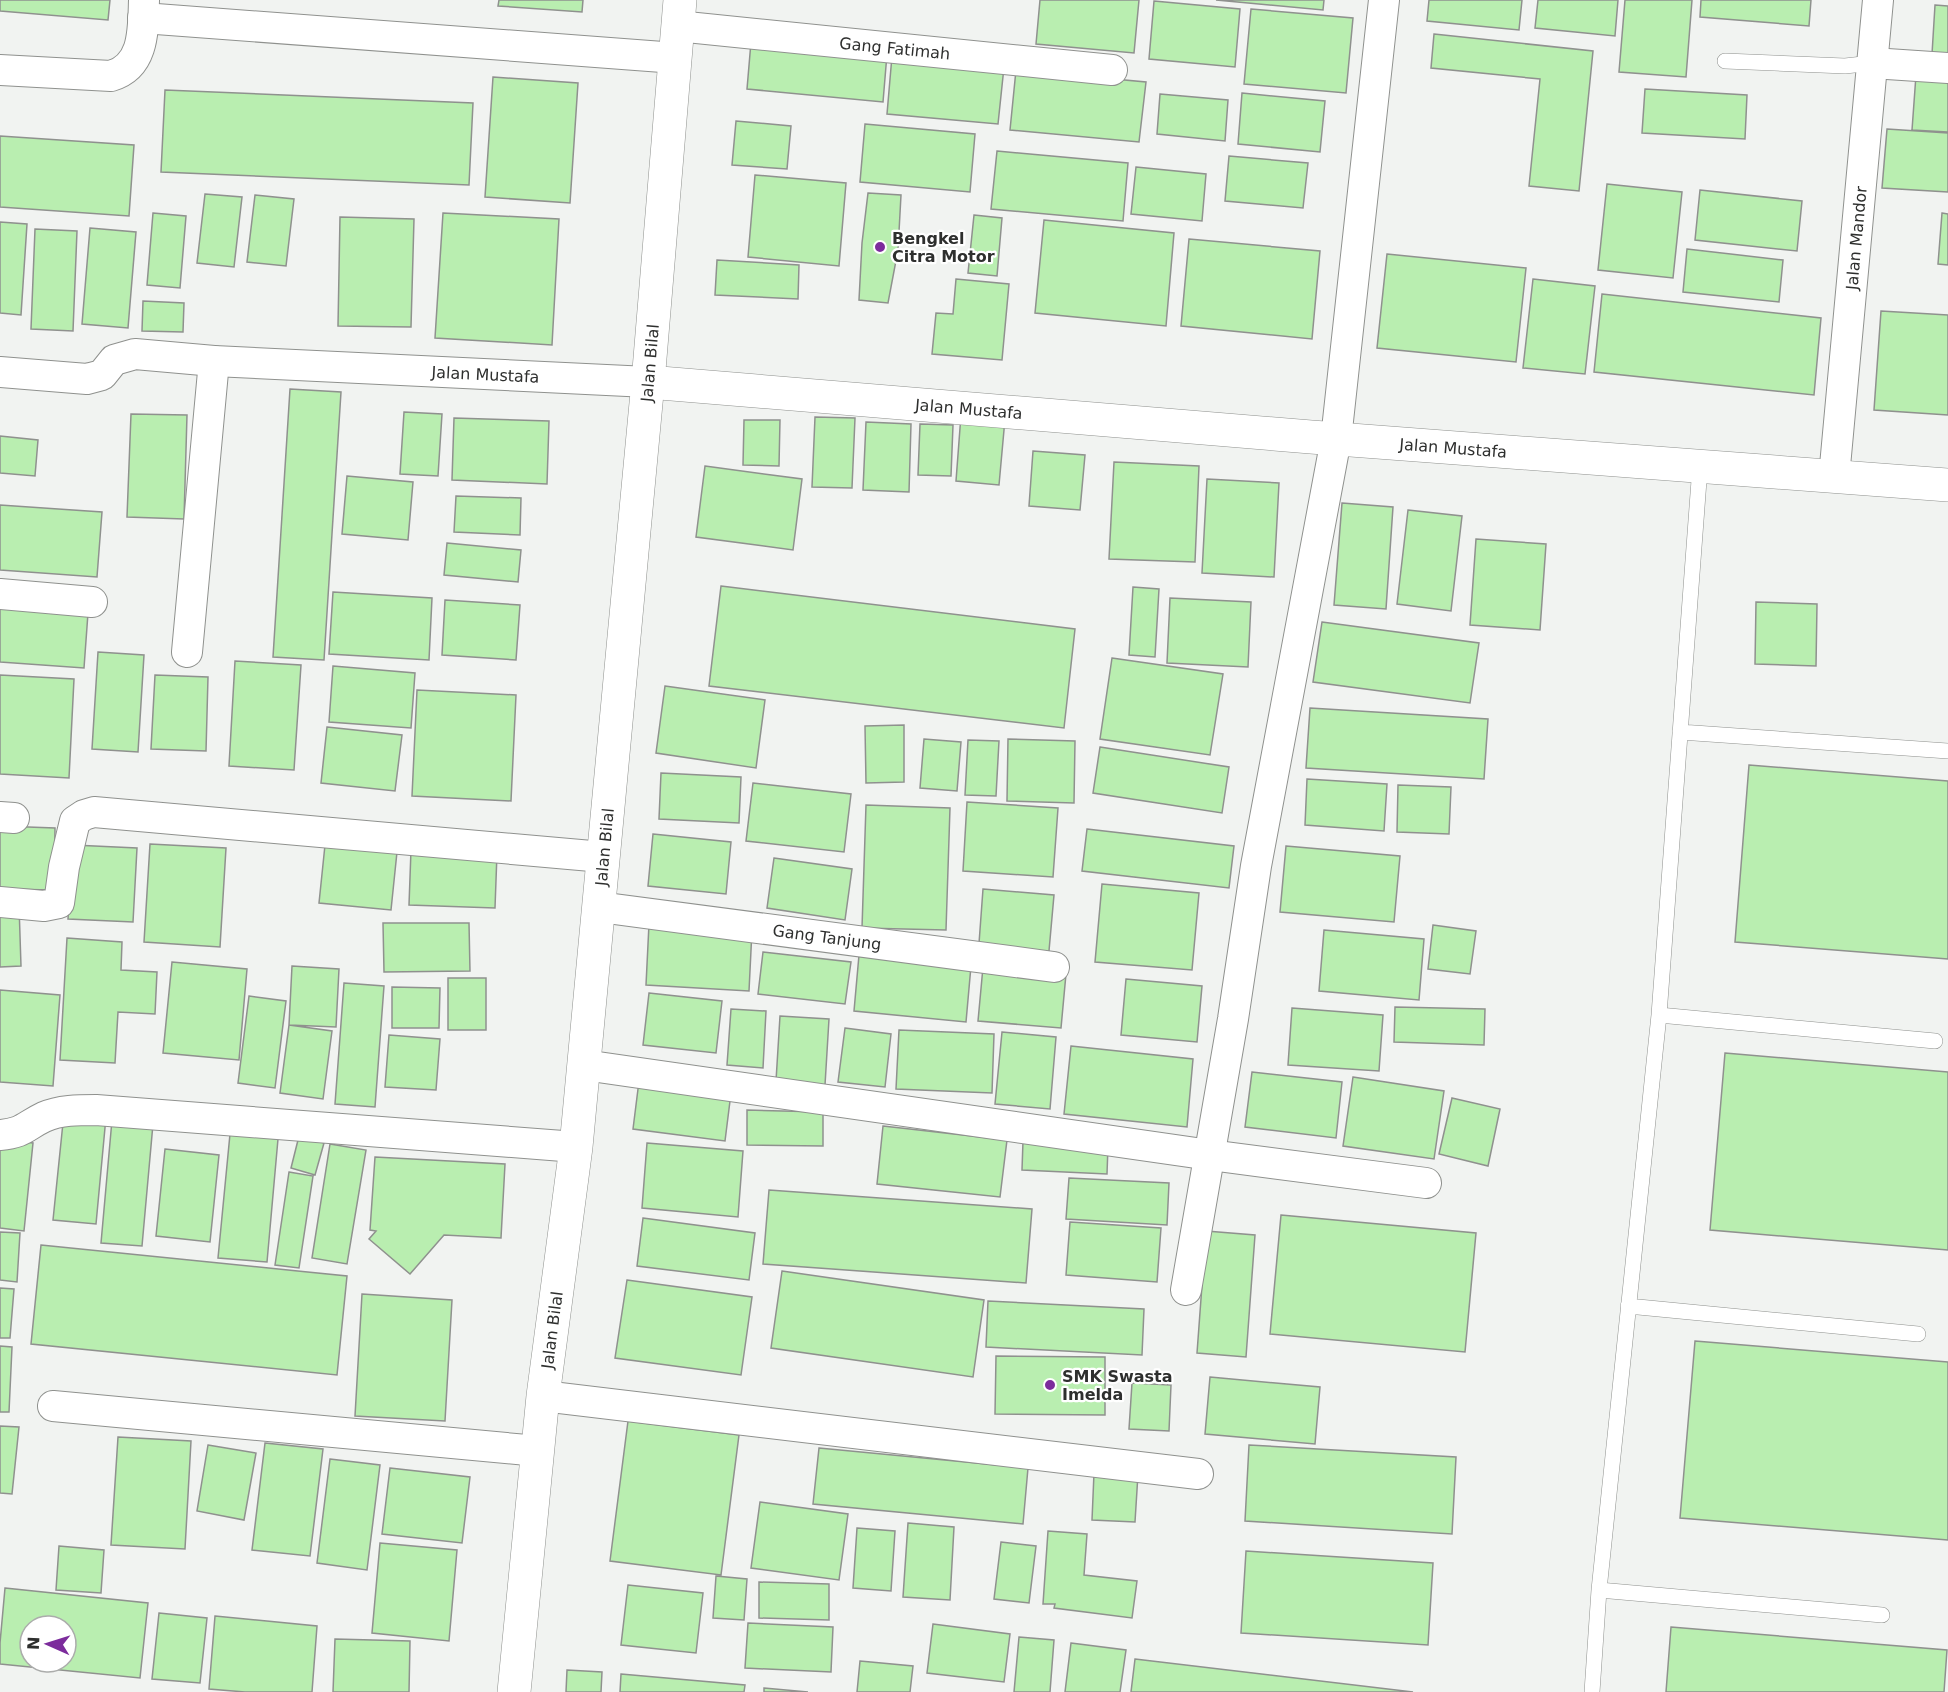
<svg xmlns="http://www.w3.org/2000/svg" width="1948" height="1692" font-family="'DejaVu Sans',sans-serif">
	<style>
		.building { fill: #b9eeb0; stroke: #8f918e; stroke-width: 1.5; fill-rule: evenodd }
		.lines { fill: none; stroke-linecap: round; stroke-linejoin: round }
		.lane-casing { stroke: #8f918e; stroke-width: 16 }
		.street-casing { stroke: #8f918e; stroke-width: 32 }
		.secondary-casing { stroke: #8f918e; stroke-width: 34 }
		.lane { stroke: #fff; stroke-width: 15 }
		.street { stroke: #fff; stroke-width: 30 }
		.secondary { stroke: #fff; stroke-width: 33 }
		.poi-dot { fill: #7c2c9c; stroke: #fff; stroke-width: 2 }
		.labels { text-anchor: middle; stroke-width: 4.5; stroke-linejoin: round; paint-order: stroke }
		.street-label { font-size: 16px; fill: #2e2f2e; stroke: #fff }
		.poi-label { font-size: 16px; font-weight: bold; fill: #2e2f2e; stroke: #fff; text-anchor: start }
	</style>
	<rect width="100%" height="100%" fill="#f1f3f1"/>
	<path class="building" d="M0 0H110L108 20 0 11Z
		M499 0H583L582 12 498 6Z
		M1040 0H1139L1134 53 1036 44Z
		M1216 0H1324L1323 10Z
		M1429 0H1522L1519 30 1427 21Z
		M1538 0H1618L1615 36 1535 28Z
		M1625 0H1692L1686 77 1619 72Z
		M1701 0H1811L1809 26 1700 17Z
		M1154 1 1240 9 1235 67 1149 59Z
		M1935 5 1948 6V55L1932 54Z
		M1251 9 1353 18 1346 93 1244 84Z
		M1434 34 1593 51 1579 191 1529 186 1540 79 1431 68Z
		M751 42 887 54 883 102 747 89Z
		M892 56 1004 67 998 124 887 114Z
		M1016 70 1146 82 1139 142 1010 130Z
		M1916 75 1948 77V132L1912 130Z
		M493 77 578 83 570 203 485 197Z
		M1645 89 1747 95 1745 139 1642 133Z
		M165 90 473 103 469 185 161 172Z
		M1242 93 1325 101 1320 152 1238 144Z
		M1160 94 1228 100 1225 141 1157 134Z
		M736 121 791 126 787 169 732 165Z
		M865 124 975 134 970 192 860 182Z
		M1887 129 1948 133V192L1882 188Z
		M0 136 134 145 129 216 0 207Z
		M997 151 1128 163 1123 221 991 209Z
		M1229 156 1308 163 1303 208 1225 201Z
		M1136 167 1206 174 1202 221 1131 214Z
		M755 175 846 183 839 266 748 257Z
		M1607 184 1682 192 1673 278 1598 270Z
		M1700 190 1802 201 1797 251 1695 240Z
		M868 193 901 195 898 250 888 303 859 300 862 243Z
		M205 194 242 197 234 267 197 263Z
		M255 195 294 199 286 266 247 262Z
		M153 213 186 216 180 288 147 285Z
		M443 213 559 219 552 345 435 338Z
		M1942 213 1948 214V265L1938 264Z
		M974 215 1002 218 997 276 968 273Z
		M340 217 414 219 411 327 338 326Z
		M1044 220 1174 233 1166 326 1035 313Z
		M0 222 27 224 21 315 0 313Z
		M90 228 136 232 128 328 82 324Z
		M35 229 77 231 73 331 31 329Z
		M1189 239 1320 251 1312 339 1181 326Z
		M1687 249 1783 260 1779 302 1683 292Z
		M1387 254 1526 268 1516 362 1377 348Z
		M717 260 799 265 798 299 715 295Z
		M956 279 1009 284 1002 360 932 354 936 313 953 314Z
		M1533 279 1595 286 1585 374 1523 368Z
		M1602 294 1821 318 1814 395 1594 372Z
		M143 301 184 303 183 332 142 331Z
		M1881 311 1948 315V415L1874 410Z
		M290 389 341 392 324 660 273 657Z
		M404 412 442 414 438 476 400 474Z
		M131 414 187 415 184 519 127 517Z
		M961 415 1005 419 999 485 956 481Z
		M815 417 855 418 852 488 812 487Z
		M454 418 549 421 547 484 452 480Z
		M744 420H780L779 466 743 465Z
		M866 422 911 424 909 492 863 490Z
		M920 424 953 425 951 476 918 475Z
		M0 436 38 440 35 476 0 473Z
		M1033 451 1085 455 1080 510 1029 506Z
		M1114 462 1199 466 1195 562 1109 559Z
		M705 466 802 479 793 550 696 537Z
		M347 476 413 482 408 540 342 534Z
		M1207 479 1279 483 1274 577 1202 573Z
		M456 496 521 498 520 535 454 532Z
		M1342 503 1393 507 1386 609 1334 605Z
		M0 505 102 512 97 577 0 570Z
		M1408 510 1462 516 1451 611 1397 604Z
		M1476 539 1546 544 1540 630 1470 625Z
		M447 543 521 550 518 582 444 575Z
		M721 586 1075 629 1064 728 709 686Z
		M1133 587 1159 589 1155 657 1129 655Z
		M333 592 432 598 429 660 329 654Z
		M1170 598 1251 602 1248 667 1167 663Z
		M445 600 520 605 516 660 442 655Z
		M1756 602 1817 604 1816 666 1755 664Z
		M0 606 88 613 84 668 0 662Z
		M1322 622 1479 643 1470 703 1313 682Z
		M98 652 144 655 138 752 92 749Z
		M1112 658 1223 674 1210 755 1100 739Z
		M235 661 301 665 294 770 229 766Z
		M333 666 415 673 411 728 329 722Z
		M0 675 74 679 69 778 0 774Z
		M155 675 208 677 206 751 151 749Z
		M665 686 765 700 756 768 656 753Z
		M417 690 516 695 511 801 412 796Z
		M1310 708 1488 719 1484 779 1306 768Z
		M904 725V782L866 783 865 726Z
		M327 727 402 735 395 791 321 783Z
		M924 739 961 742 957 791 920 788Z
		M1008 739 1075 741 1074 803 1007 801Z
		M968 740 999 741 996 796 965 795Z
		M1100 747 1229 767 1222 813 1093 793Z
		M1749 765 1948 781V959L1735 942Z
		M661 773 741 777 739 823 659 819Z
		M1307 779 1387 784 1384 831 1305 825Z
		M753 783 851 794 844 852 746 841Z
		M1398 785 1451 787 1449 834 1397 832Z
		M967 802 1058 808 1053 877 963 871Z
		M866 805 950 808 946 930 862 928Z
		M0 826 55 828 54 890 0 889Z
		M1087 829 1234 846 1229 888 1082 871Z
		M653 834 731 842 726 894 648 886Z
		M150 844 226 848 220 947 144 942Z
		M73 845 137 848 133 922 68 919Z
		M325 845 397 852 391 910 319 903Z
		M1286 846 1400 856 1394 922 1280 912Z
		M411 850 497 853 495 908 409 905Z
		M774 858 852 869 845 920 767 908Z
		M1102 884 1199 893 1192 970 1095 962Z
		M983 889 1054 895 1048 962 978 957Z
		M19 905 21 966 0 967V906Z
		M383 923H469L470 971 384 972Z
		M649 924 752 930 749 991 646 985Z
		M1433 925 1476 931 1470 974 1428 969Z
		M1324 930 1424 939 1419 1000 1319 991Z
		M67 938 122 942 121 970 157 972 155 1014 118 1012 115 1063 60 1060Z
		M763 952 851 962 845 1004 758 994Z
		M859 955 971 966 966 1022 854 1011Z
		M172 962 247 969 239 1060 163 1053Z
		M292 966 339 969 336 1027 289 1025Z
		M983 967 1066 974 1061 1028 978 1021Z
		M448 978H486V1030H448Z
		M1126 979 1202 986 1197 1042 1121 1035Z
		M344 983 384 986 375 1107 335 1104Z
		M392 987 440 988 439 1028H392Z
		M0 990 60 995 53 1086 0 1082Z
		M649 993 722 1001 716 1053 643 1045Z
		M249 996 286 1001 275 1088 238 1083Z
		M1395 1007 1485 1009 1484 1045 1394 1042Z
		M1292 1008 1383 1015 1379 1071 1288 1065Z
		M731 1009 766 1011 763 1068 727 1065Z
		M780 1016 829 1019 825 1085 776 1081Z
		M289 1025 332 1031 323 1099 280 1093Z
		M845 1028 891 1034 885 1087 838 1082Z
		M899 1030 994 1034 992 1093 896 1089Z
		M1002 1032 1056 1037 1050 1109 995 1104Z
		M389 1035 440 1039 436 1090 385 1087Z
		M1071 1046 1193 1059 1187 1127 1064 1114Z
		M1725 1053 1948 1072V1250L1710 1230Z
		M1252 1072 1342 1082 1336 1138 1245 1127Z
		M1353 1077 1444 1091 1434 1159 1343 1146Z
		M639 1081 731 1093 725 1141 633 1129Z
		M1452 1098 1500 1109 1488 1166 1439 1154Z
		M747 1110 823 1112V1146L747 1145Z
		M64 1113 106 1117 96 1224 53 1220Z
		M112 1120 153 1124 142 1246 101 1243Z
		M883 1126 1007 1140 1000 1197 877 1184Z
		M230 1134 278 1139 267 1262 218 1258Z
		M299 1136 324 1143 315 1175 291 1168Z
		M0 1139 33 1143 24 1231 0 1228Z
		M1023 1141 1108 1146 1107 1174 1022 1170Z
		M647 1143 743 1151 738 1217 642 1208Z
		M330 1144 366 1150 347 1264 312 1258Z
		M165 1149 219 1155 210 1242 156 1236Z
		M375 1157 505 1164 501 1238 444 1235 410 1274 369 1239 376 1231 370 1230Z
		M289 1172 313 1176 299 1268 275 1265Z
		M1069 1178 1169 1183 1167 1225 1066 1219Z
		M769 1190 1032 1209 1026 1283 763 1264Z
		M1281 1215 1476 1233 1465 1352 1270 1334Z
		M643 1218 755 1233 749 1280 637 1266Z
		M1070 1222 1161 1228 1157 1282 1066 1275Z
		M1206 1231 1255 1235 1246 1357 1197 1353Z
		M0 1232 20 1233 17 1282 0 1280Z
		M41 1245 347 1276 337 1375 31 1344Z
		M782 1271 984 1300 973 1377 771 1348Z
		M627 1280 752 1297 741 1375 615 1358Z
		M0 1288 14 1289 10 1338H0Z
		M362 1294 452 1300 445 1421 355 1416Z
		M988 1301 1144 1309 1142 1355 986 1347Z
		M1695 1341 1948 1362V1540L1680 1518Z
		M0 1346 12 1347 9 1412H0Z
		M996 1356 1105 1357V1415L995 1414Z
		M1210 1377 1320 1387 1315 1444 1205 1434Z
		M1132 1383 1171 1385 1169 1431 1129 1429Z
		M628 1421 739 1435 721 1575 610 1561Z
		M0 1426 19 1427 12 1494 0 1493Z
		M118 1437 191 1441 185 1549 111 1545Z
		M265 1443 323 1449 310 1556 252 1550Z
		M208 1445 256 1453 244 1520 197 1511Z
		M1249 1445 1456 1457 1452 1534 1245 1521Z
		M819 1448 1028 1468 1023 1524 813 1504Z
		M330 1459 380 1465 367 1570 317 1563Z
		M390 1468 470 1477 462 1543 382 1534Z
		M1094 1473 1138 1474 1135 1522 1092 1520Z
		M760 1502 848 1514 839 1580 751 1568Z
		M908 1523 954 1527 950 1600 903 1597Z
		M857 1528 895 1531 891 1591 853 1588Z
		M1048 1531 1087 1534 1084 1575 1137 1581 1132 1618 1054 1608 1055 1604H1043Z
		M1001 1542 1036 1546 1029 1603 994 1599Z
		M380 1543 457 1550 449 1641 372 1633Z
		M59 1546 104 1550 101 1593 56 1590Z
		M1246 1551 1433 1563 1428 1645 1241 1633Z
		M716 1576 747 1579 744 1620 713 1618Z
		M759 1582 829 1584V1620L759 1618Z
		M628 1585 703 1593 696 1653 621 1645Z
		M5 1588 148 1603 140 1678 0 1664V1643ZM30 1626H66V1662H30Z
		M159 1613 207 1618 200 1683 152 1679Z
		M215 1616 317 1626 312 1692H245L209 1689Z
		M748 1623 833 1627 831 1672 745 1668Z
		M933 1624 1010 1634 1004 1682 927 1673Z
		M1671 1627 1947 1650 1944 1692H1666Z
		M1019 1637 1054 1640 1050 1692H1014Z
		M335 1639 410 1641 409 1692H333Z
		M1071 1643 1126 1650 1120 1692H1065Z
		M1135 1659 1413 1692H1131Z
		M860 1661 913 1666 910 1692H857Z
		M567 1670 602 1672 601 1692H566Z
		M621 1674 745 1685 744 1692H620Z
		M764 1688 808 1692H764Z"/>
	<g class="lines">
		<g class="lane-casing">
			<path id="lane" d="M1725 61 1845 66 1872 63
				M1680 732 1948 751
				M1659 1015 1935 1041
				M1628 1306 1918 1334
				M1599 1590 1882 1615
				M1592 1692 1599 1590 1659 1015 1700 467"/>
		</g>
		<g class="street-casing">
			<g id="street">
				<path d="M143 18 676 58"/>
				<path id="s1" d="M677 26 1112 70"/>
				<path d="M1872 63 1948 68"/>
				<path d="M0 70 111 76C145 66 143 29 144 0"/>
				<path id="s2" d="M0 372 87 379 102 375 114 360 135 354 214 361 648 382"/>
				<path id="s3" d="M1834 477 1878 0"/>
				<path d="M0 594 92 602"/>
				<path d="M187 652 214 361"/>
				<path d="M0 817 14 818"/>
				<path d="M0 902 44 906 59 903 64 867 75 821 84 815 94 812 603 857"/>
				<path id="s4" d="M599 907 1054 967"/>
				<path d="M584 1065 1210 1155 1426 1183"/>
				<path d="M0 1135C24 1133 25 1126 44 1117 60 1110 78 1110 96 1110L576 1147"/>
				<path d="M1186 1290 1233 1019 1256 866 1336 439 1384 0"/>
				<path d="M543 1396 1198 1474"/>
				<path d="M53 1406 538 1451"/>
			</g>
		</g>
		<g class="secondary-casing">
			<g id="secondary">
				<path id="s5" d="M648 382 1311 437 1948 485"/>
				<path id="s6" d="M514 1692 543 1396 576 1147 648 382 680 0"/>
			</g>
		</g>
		<use href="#lane" class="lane"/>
		<use href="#street" class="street"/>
		<use href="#secondary" class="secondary"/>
	</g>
	<g class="poi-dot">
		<circle cx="880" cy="247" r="6"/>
		<circle cx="1050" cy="1385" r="6"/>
	</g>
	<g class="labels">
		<g class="street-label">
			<text dy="6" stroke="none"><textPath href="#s1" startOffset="219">Gang Fatimah</textPath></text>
			<text dy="6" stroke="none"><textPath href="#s3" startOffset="240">Jalan Mandor</textPath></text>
			<text dy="6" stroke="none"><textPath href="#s6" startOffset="1336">Jalan Bilal</textPath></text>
			<text dy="6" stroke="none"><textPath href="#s2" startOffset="495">Jalan Mustafa</textPath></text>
			<text dy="6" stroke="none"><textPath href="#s5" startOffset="322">Jalan Mustafa</textPath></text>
			<text dy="6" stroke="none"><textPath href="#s5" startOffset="808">Jalan Mustafa</textPath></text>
			<text dy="6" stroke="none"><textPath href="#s6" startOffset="850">Jalan Bilal</textPath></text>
			<text dy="6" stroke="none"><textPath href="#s4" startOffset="230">Gang Tanjung</textPath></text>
			<text dy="6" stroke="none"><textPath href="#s6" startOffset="364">Jalan Bilal</textPath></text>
		</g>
		<g class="poi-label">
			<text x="892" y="244">Bengkel<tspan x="892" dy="18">Citra Motor</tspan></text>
			<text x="1062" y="1382">SMK Swasta<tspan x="1062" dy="18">Imelda</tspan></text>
		</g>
	</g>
	<g transform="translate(48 1644) rotate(273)"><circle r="28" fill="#ffffff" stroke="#abacab" stroke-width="1.5"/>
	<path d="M0-4.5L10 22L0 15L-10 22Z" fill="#7c2c9c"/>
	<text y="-9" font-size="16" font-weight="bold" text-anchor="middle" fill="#2e2f2e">N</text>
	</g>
</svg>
